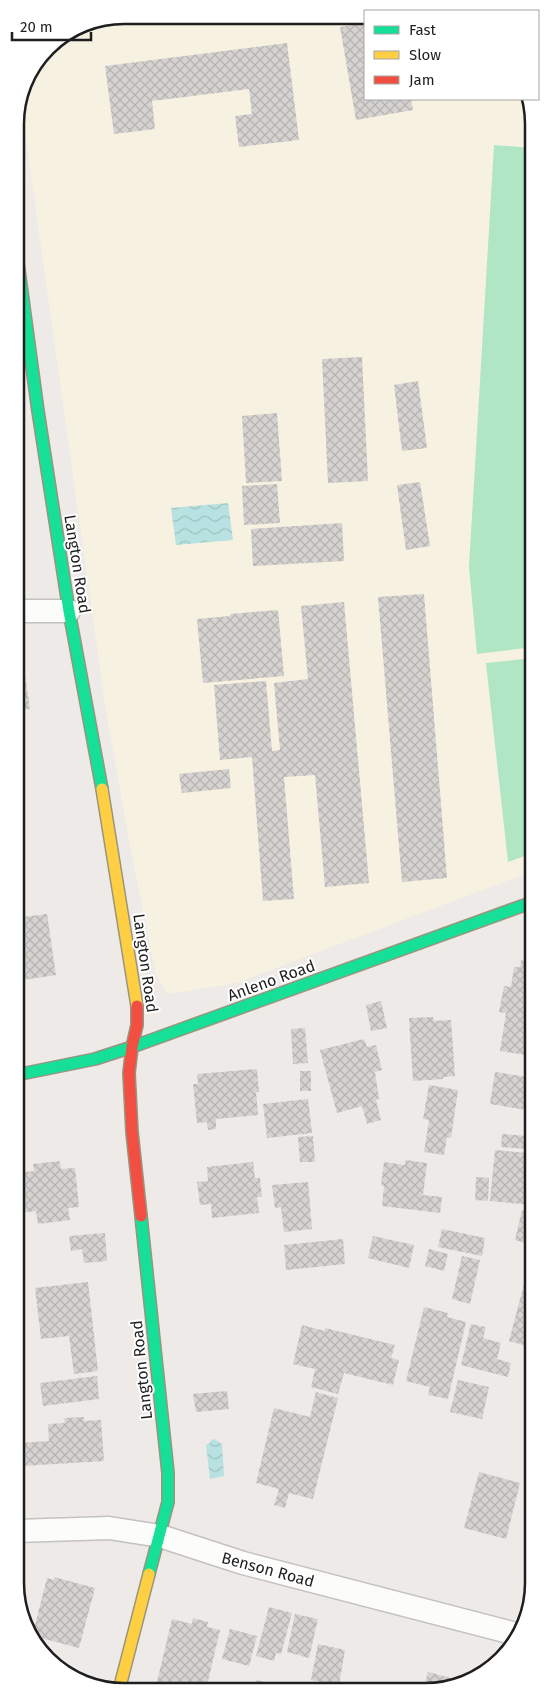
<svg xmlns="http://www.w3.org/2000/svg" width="549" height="1707" font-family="'Fira Sans',sans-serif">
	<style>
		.education { fill: #f7f1e2 }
		.pitch { fill: #b0e6c3 }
		.water { fill: url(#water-waves) }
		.building { fill: url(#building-cross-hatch) }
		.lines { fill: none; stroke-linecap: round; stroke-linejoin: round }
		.street-casing { stroke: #c4c2c1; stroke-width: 25 }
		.fast-casing { stroke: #98947e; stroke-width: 14 }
		.slow-casing { stroke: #98947e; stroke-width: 14 }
		.jam-casing { stroke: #98947e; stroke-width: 14 }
		.street { stroke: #fcfcfb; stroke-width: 22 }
		.fast { stroke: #16e098; stroke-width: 11 }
		.slow { stroke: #ffcf43; stroke-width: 11 }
		.jam { stroke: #f24e42; stroke-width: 11 }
		.labels { text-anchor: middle; stroke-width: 4; stroke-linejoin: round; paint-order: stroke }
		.street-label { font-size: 16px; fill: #1e1e1e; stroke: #fff }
		.rim { fill: none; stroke: #1e1e1e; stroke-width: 2.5 }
	</style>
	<defs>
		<pattern id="water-waves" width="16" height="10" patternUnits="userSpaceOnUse" patternTransform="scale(1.25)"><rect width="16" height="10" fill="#b8e2e1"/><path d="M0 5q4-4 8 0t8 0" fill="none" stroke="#9ec1c1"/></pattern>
		<pattern id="building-cross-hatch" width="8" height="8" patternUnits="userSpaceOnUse" patternTransform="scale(1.25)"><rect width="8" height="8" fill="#d5d2d0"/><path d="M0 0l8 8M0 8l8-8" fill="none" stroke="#b6b4b2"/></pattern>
	</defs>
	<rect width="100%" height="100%" fill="#edeae7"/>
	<path class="education" d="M124 15 365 17V99H530L532 103 533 871 239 982 214 987 168 994 156 975 129 841 105 705 20 97 26 76 52 42 83 23Z"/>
	<path class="pitch" d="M494 145 532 148 533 647 477 654 469 567Z
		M533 658V853L508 862 486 663Z"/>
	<path class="water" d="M228 503 233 540 176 545 171 508Z
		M214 1439 222 1444 224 1476 210 1479 206 1445 209 1444 211 1440Z"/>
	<path class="building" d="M365 23V99H411L413 110 356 120 340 27Z
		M287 43 299 140 239 147 235 116 252 114 249 89 152 101 155 129 114 134 105 66Z
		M362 357 368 481 328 483 322 359Z
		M418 381 427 448 402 451 394 385Z
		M277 413 282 481 246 483 242 416Z
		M420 482 430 546 406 550 397 485Z
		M277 484 280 523 244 525 242 486Z
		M342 523 344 561 253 566 251 529Z
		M424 594 447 878 402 882 378 597Z
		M344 602 369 883 325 887 315 775 284 777 294 899 263 901 252 757 220 760 214 685 266 681 272 751 280 750 274 683 308 679 301 606Z
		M278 610 284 676 203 683 197 619 230 616V614Z
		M25 675 30 709 21 710 25 742 16 744V676Z
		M229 769 231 788 182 793 179 774Z
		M20 896 23 917 47 914 56 975 16 981V897Z
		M521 960 533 962V1056L500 1051 506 1013 499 1012 504 986 511 987 514 967H520Z
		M381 1001 387 1028 371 1031 366 1005Z
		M433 1017 434 1021 451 1020 455 1076 443 1077V1079L413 1081 409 1018Z
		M305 1028 308 1063 293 1064 291 1029Z
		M364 1039 367 1047 376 1045 382 1070 375 1072 379 1099 376 1100 381 1120 367 1124 362 1106 337 1113 320 1050Z
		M257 1069 259 1092H256L258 1115 216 1119V1129L208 1130 207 1122 197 1123 193 1084H198L197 1074Z
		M300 1071H311V1091H300Z
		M495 1072 533 1078V1111L490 1104Z
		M429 1085 458 1090 451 1138 447 1137 444 1155 424 1152 429 1120 423 1119Z
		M308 1099 312 1133 267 1138 263 1104Z
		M502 1134 528 1136 527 1149 501 1147Z
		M313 1136 315 1162H300L298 1137Z
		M495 1150 527 1153 526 1161 533 1162V1205L490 1201Z
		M405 1160 427 1163 423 1195 442 1197 440 1213 382 1206 384 1186 381 1185 384 1162 405 1165Z
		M60 1161 61 1169 75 1168 79 1207 68 1208 70 1220 38 1224 36 1211 17 1213V1173L34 1171 33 1164Z
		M253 1162 255 1178H260L262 1197H257L259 1213 212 1218 211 1204 200 1205 197 1182 208 1181 207 1167Z
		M476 1177 489 1178 488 1201 475 1200Z
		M308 1182 312 1229 284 1232 281 1207 275 1208 272 1185Z
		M522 1210 533 1213V1245L515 1240Z
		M442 1229 485 1238 482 1256 438 1247Z
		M105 1233 107 1261 84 1263 82 1249 71 1251 69 1236Z
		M373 1236 414 1245 409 1268 368 1258Z
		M343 1239 345 1264 286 1270 284 1245Z
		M429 1249 448 1254 444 1271 425 1266Z
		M462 1256 480 1260 470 1304 452 1299Z
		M525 1280 533 1282V1348L509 1341Z
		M88 1282 98 1371 74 1374 69 1336 41 1339 35 1288Z
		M424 1307 448 1313 447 1317 466 1322 448 1399 428 1395 430 1387 406 1381Z
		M471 1324 486 1327 483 1338 501 1343 497 1359 511 1363 508 1377 461 1365Z
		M302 1325 325 1331V1328L395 1345 391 1358 399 1360 393 1385 344 1373 338 1394 311 1387 315 1369 293 1364Z
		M17 1354H19L21 1383H17Z
		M97 1376 99 1399 43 1406 40 1383Z
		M458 1380 489 1387 482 1419 450 1412Z
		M227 1391 229 1409 196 1412 193 1394Z
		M316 1392 338 1398 313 1499 289 1493 285 1508 274 1505 279 1489 256 1483 274 1408 310 1417Z
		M84 1417V1421L101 1420 104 1461 22 1466 21 1443 49 1441 48 1424 65 1423 64 1418Z
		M479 1472 520 1483 506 1539 464 1528Z
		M54 1577 95 1588 79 1648 41 1638 42 1636 33 1633 47 1578 54 1580Z
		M269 1607 292 1613 281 1654 276 1653 274 1661 256 1656Z
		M295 1614 318 1619 309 1658 287 1652Z
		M193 1618 208 1622 207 1627 220 1630 206 1690H155L172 1619 192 1624Z
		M230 1629 257 1636 249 1666 222 1659Z
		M318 1644 345 1650 339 1685 311 1680Z
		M428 1672 462 1681 446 1690H423Z
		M256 1680 294 1689V1690H254Z"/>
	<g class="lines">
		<g class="street-casing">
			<path id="street" d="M16 611H69
				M17 1531 109 1528 160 1536 243 1563 516 1634"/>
		</g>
		<g class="fast-casing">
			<path id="fast" d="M15 241 38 411 69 611 102 789
				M16 1075 95 1059 132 1047 533 902
				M141 1216 168 1473V1502L149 1574"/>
		</g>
		<g class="slow-casing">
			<path id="slow" d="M102 789 137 1006
				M119 1690 149 1574"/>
		</g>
		<g class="jam-casing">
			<path id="jam" d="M137 1006V1025L132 1047 129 1073 132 1132 141 1216"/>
		</g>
		<use href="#street" class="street"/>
		<use href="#fast" class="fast"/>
		<use href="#slow" class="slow"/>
		<use href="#jam" class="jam"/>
	</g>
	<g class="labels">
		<g class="street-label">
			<text transform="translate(78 564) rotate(81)" y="6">Langton Road</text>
			<text transform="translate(146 963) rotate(82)" y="6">Langton Road</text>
			<text transform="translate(271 980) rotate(-20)" y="6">Anleno Road</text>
			<text transform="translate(141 1370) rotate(-96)" y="6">Langton Road</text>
			<text transform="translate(268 1569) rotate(15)" y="6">Benson Road</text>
		</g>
	</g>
	<path d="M0 0H549V1707H0ZM124 24H425A100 100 0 0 1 525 124V1583A100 100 0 0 1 425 1683H124A100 100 0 0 1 24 1583V124A100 100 0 0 1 124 24Z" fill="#fff" fill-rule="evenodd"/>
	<path class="rim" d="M124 24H425A100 100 0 0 1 525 124V1583A100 100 0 0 1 425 1683H124A100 100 0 0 1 24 1583V124A100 100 0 0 1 124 24Z"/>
	<rect x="364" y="10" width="175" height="90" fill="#ffffff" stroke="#a5a5a5"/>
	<rect x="374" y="26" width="25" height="8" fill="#16e098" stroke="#a5a5a5"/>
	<text x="409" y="35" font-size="15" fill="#1e1e1e">Fast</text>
	<rect x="374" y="51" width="25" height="8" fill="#ffcf43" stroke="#a5a5a5"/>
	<text x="409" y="60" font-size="15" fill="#1e1e1e">Slow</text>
	<rect x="374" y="76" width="25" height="8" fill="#f24e42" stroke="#a5a5a5"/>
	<text x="409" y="85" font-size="15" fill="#1e1e1e">Jam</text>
	<path d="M12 32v8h79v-8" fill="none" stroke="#1e1e1e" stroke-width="2.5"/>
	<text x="20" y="32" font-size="15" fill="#1e1e1e" stroke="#ffffff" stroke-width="4" paint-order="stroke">20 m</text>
</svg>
